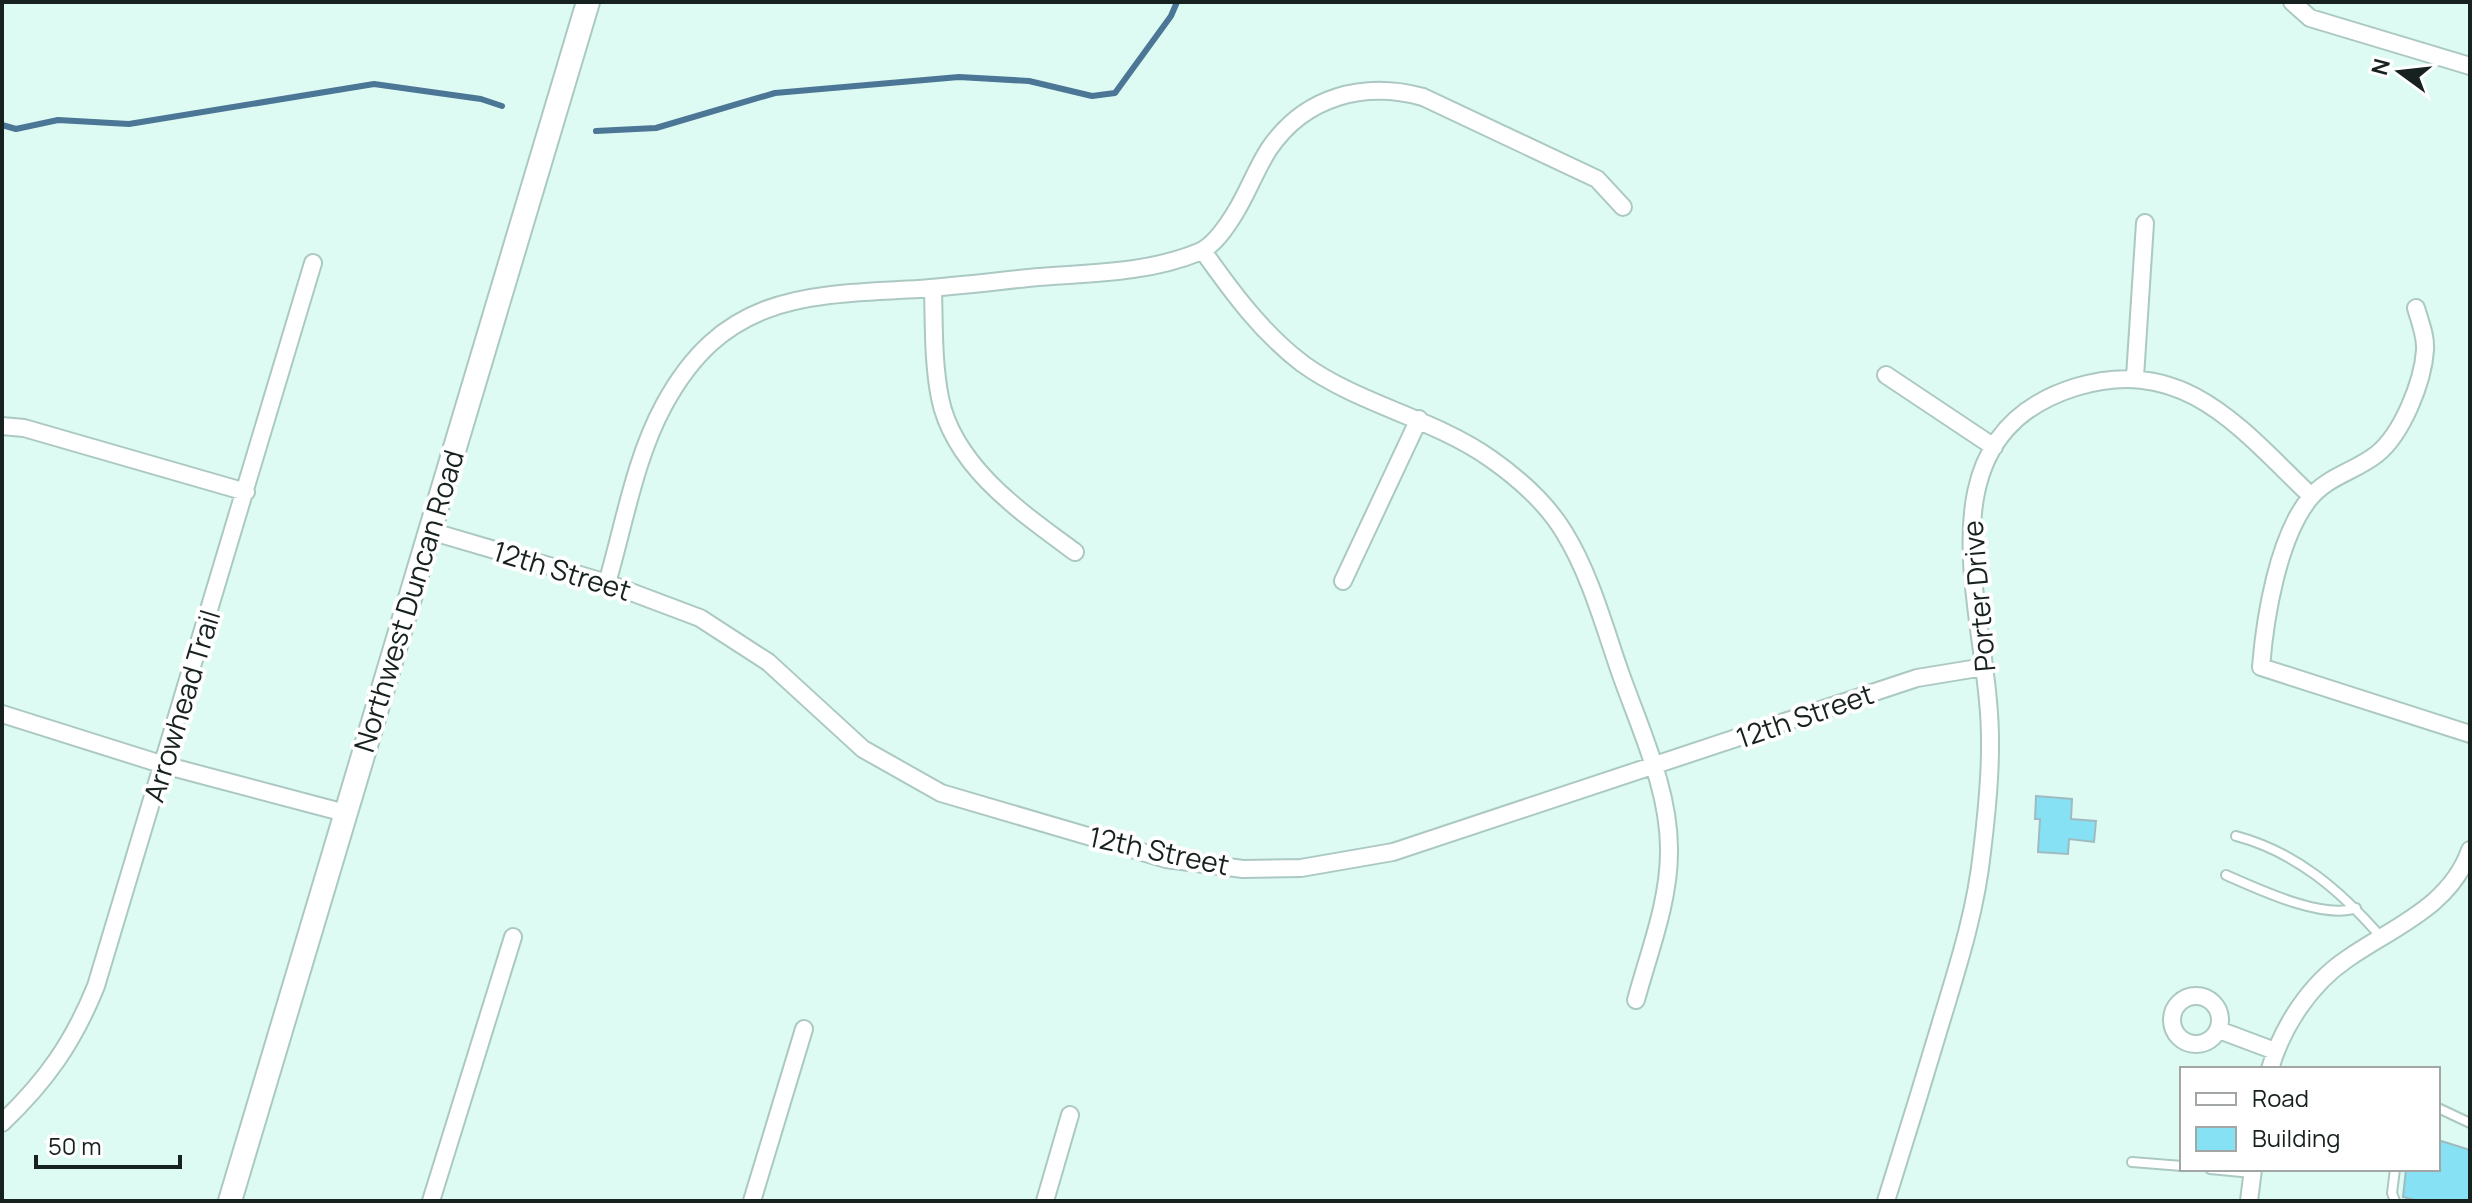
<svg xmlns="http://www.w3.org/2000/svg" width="2472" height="1203" font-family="Manrope,sans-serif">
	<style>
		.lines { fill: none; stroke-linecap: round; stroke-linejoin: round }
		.stream { stroke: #4b7695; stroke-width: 6 }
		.building { fill: #85e1f3; stroke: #9fbbc1; stroke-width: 2 }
		.lane-casing { stroke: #acc8c2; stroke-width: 12 }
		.street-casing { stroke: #acc8c2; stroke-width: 20 }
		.secondary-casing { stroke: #acc8c2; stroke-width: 26 }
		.lane { stroke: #fff; stroke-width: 8 }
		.street { stroke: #fff; stroke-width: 16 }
		.secondary { stroke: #fff; stroke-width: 22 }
		.labels { text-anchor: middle; stroke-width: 8; stroke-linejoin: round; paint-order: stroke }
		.street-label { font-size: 28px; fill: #17211f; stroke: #fff }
	</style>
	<rect width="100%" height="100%" fill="#ddfaf3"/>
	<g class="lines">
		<path class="stream" d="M2 125 16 129 58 120 129 124 374 84 481 99 502 106
			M596 131 656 128 775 93 959 77 1029 81 1092 96 1115 93 1171 16 1177 2"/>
	</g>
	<path class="building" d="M2036 796 2072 799 2071 819 2096 821 2094 842 2069 839 2068 854 2038 852 2040 819H2035Z
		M2438 1140 2470 1150V1201H2419L2403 1197 2406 1169H2438Z"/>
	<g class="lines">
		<g class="lane-casing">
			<path id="lane" d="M2236 836C2296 852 2341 891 2381 937
				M2226 875C2258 889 2323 920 2356 908
				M2438 1108 2470 1123
				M2132 1162 2182 1166
				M2210 1169 2252 1173
				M2395 1169 2392 1193 2395 1201"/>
		</g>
		<g class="street-casing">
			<path id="street" d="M2292 2 2310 18 2470 66
				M1203 251C1232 292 1262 333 1303 364 1360 405 1433 418 1491 459 1518 478 1547 504 1564 532 1590 574 1604 626 1620 672 1640 729 1670 791 1669 852 1669 902 1649 952 1636 1000
				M933 288C934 325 933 362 940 398 954 467 1022 513 1075 552
				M2416 308C2420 322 2426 336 2425 350 2423 382 2402 434 2377 454 2356 471 2328 476 2310 498 2278 537 2265 617 2261 667L2470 734
				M1886 375 1994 447
				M2135 377 2145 223
				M2 426 24 428 246 492
				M430 531 607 583 700 618 768 662 863 749 941 793 1166 859 1243 869 1301 868 1393 852 1917 678 1984 667
				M1343 581 1419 419
				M607 583C624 525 635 458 664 405 724 294 806 295 918 289 958 286 998 281 1038 277 1092 273 1148 273 1199 252 1214 246 1227 226 1235 213 1248 192 1256 169 1269 149 1305 96 1364 81 1423 97L1597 179 1623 207
				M2 714 164 765 345 813
				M2172 1020a24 24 0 1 1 48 0a24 24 0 1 1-48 0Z
				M2219 1030 2275 1051
				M2270 1069C2282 1027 2310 984 2347 959 2393 927 2450 907 2470 850
				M2 1123C46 1081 73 1043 96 986L313 263
				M431 1201 513 937
				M752 1201 804 1029
				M1045 1201 1070 1115
				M1886 1201C1905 1141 1923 1082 1941 1022 1958 966 1976 910 1982 852 1988 803 1993 750 1988 701 1978 588 1927 433 2076 387 2184 354 2241 429 2311 496
				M2249 1201 2253 1169"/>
		</g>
		<g class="secondary-casing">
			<path id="secondary" d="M230 1201 588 2"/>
		</g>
		<use href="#lane" class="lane"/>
		<use href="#street" class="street"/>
		<use href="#secondary" class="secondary"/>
	</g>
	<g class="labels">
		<g class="street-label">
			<text transform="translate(562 571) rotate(17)" y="10">12th Street</text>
			<text transform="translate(1979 596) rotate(-95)" y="10">Porter Drive</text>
			<text transform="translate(409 601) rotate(-73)" y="10">Northwest Duncan Road</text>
			<text transform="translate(182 706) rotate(-73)" y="10">Arrowhead Trail</text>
			<text transform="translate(1805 716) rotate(-19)" y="10">12th Street</text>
			<text transform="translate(1159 851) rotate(12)" y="10">12th Street</text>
		</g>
	</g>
	<rect width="2472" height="1203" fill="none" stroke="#17211f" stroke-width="8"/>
	<rect x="2180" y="1067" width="260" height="104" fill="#ffffff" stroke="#a2a6a5" stroke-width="2"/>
	<rect x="2196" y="1093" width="40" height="12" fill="#ffffff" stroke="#a2a6a5" stroke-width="2"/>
	<text x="2252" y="1107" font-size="24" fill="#17211f">Road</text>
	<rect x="2196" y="1127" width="40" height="24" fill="#85e1f3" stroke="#a2a6a5" stroke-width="2"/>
	<text x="2252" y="1147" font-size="24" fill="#17211f">Building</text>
	<g transform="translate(2400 72) rotate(285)" stroke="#ffffff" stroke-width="6" paint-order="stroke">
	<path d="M0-6L14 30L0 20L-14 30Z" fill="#17211f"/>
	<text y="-12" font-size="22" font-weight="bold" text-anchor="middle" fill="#17211f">N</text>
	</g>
	<path d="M36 1155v12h144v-12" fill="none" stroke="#17211f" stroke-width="4"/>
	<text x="48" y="1155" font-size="24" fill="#17211f" stroke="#ffffff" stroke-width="6" paint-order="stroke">50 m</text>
</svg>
